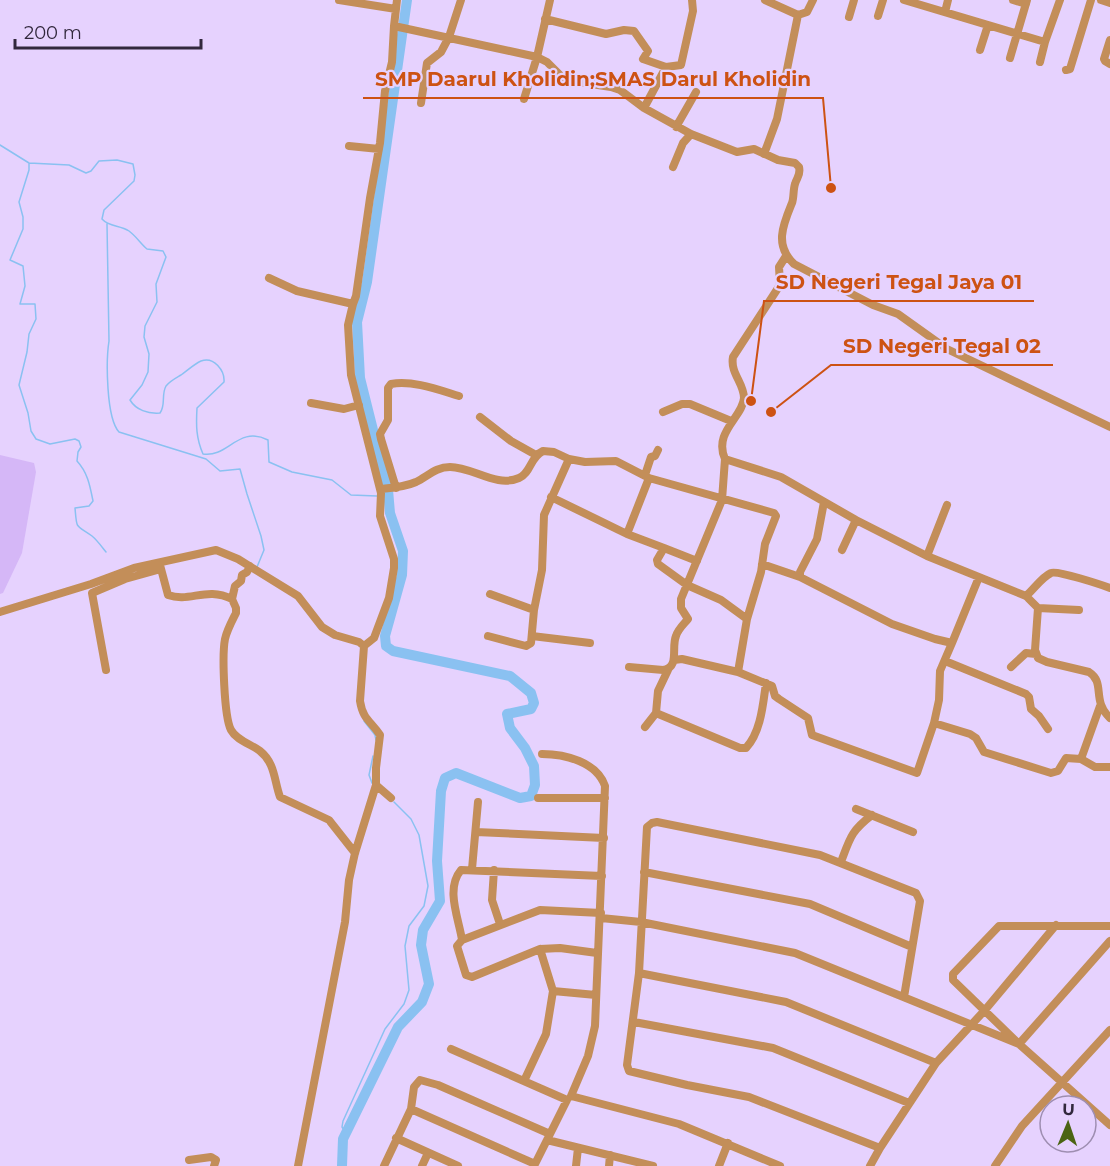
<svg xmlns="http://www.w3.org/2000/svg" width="1110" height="1166" font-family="Montserrat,sans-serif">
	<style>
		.green { fill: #d5b7f7 }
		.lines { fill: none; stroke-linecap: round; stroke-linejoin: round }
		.stream { stroke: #8ac1f1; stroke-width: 1.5 }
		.river { stroke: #8ac1f1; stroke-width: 10 }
		.minor { stroke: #c38e59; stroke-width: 8 }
		.leader { fill: none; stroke: #cd5213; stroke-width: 2 }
		.callout-dot { fill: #cd5213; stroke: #e6d2fe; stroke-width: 2 }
		.callout-label { font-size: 20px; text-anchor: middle; font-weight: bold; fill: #cd5213; stroke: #e6d2fe; stroke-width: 4.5; stroke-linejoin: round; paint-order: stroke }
	</style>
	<rect width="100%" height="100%" fill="#e6d2fe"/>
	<path class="green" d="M0 455 34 463 36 472 22 553 3 593 0 594Z"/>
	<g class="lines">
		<path class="stream" d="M0 145 29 163 69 165 86 173 91 171 99 161 117 160 133 164 135 175 134 181 104 210 102 219C109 227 120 225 129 231 136 236 141 244 147 249L163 251 166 257 156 284 157 302 145 326 144 337 149 354 148 372 142 385 130 400C136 410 148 414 160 413 166 405 161 395 166 386 170 381 176 378 181 375 187 371 194 364 201 361 214 356 225 371 224 382L197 408C196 425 196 438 203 454 228 458 238 425 268 440L269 462 292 472 332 480 351 495 377 496
			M29 164V170L19 202 23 217V229L10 260 23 266 25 286 20 304H35L36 319 29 334 27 352 19 385 28 413 31 431 36 439 50 444 75 439 79 441 81 447 78 452 77 461C88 473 90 486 93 501L89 506 75 508C77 530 75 524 92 536 97 540 102 547 106 552
			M107 224 109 341C106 360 106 418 119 432L206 459 220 471 240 469 247 494 261 536 264 550 257 567
			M364 721 375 735 376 740
			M372 783 369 775 373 756
			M346 1133 342 1127 343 1121 385 1029 404 1004 409 990 405 946 409 926 424 906 428 886 419 835 411 819 394 802"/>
		<path class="river" d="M342 1166 343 1139 398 1027 422 1002 429 984 421 945 423 930 440 901 437 861 441 791 445 778 456 773 520 798 531 796 535 785 534 766 525 748 510 728 507 714 531 709 534 703 531 693 510 676 393 651 386 646 385 636 402 575 403 551 390 513 388 490 360 378 357 322 367 282 407 0"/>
		<path class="minor" d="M339 0 396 9
			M765 0 798 15 807 12 813 0
			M904 0 1045 42 1060 0
			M1013 0 1026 4
			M1101 0 1110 3
			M945 12 948 0
			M878 16 883 0
			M849 17 854 0
			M545 19 606 34 624 30 634 31 648 51 643 59 666 67 681 65 693 11 692 0
			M394 26 397 0
			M1110 40 1104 59 1105 61 1110 64
			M980 50 988 25
			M1010 58 1027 0
			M1040 62 1045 42
			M1066 70 1070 69 1091 0
			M524 99 537 57 550 0
			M421 103 427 63 441 52 449 37 461 0
			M644 108 666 67
			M676 127 696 92
			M349 146 379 149
			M764 154 777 119 798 15
			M673 167 683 143 691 134
			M786 256 779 267 780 285 733 357C730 373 744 383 744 398 743 417 713 432 725 459L781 477 856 520 927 556 1026 596 1038 608 1035 650 1038 658 1047 662 1089 672C1106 683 1091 700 1110 718
			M269 278 297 291 353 304
			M311 403 344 409 359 405
			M663 412 682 404H690L731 421
			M480 417 511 441 536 455
			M645 475 651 457 655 456 658 450
			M396 488 381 439 380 434 388 420V388L391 384C413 380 439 390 459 396
			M380 489C392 488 405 487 416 482 428 476 436 467 450 467 473 467 496 488 519 478 531 473 530 457 543 451L554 452 569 459
			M551 497 627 534 664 548 657 560 658 564 687 585 721 600 747 619
			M824 502 817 539 800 572V577L892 624 935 639 952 643 979 577
			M627 534 649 478
			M664 548 697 561
			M842 550 856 520
			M927 556 947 505
			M762 564 800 577
			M160 565 168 595C190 603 206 586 232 599L235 586 241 581 242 575 247 572 250 566
			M490 594 534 610
			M1026 596C1034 589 1042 577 1051 573 1057 570 1102 585 1110 588
			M232 599 236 608V613C232 621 227 630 225 639 222 654 224 717 231 730 237 741 251 744 260 751 275 763 274 780 280 797L329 820 355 853
			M1038 608 1079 610
			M0 612 91 584 134 568 216 550 238 559 298 596 322 627 335 635 359 642 364 646
			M488 636 526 646 531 643 534 610 542 570 544 515 569 459 585 462 616 461 649 478 774 513 776 516 765 544 761 572 747 619 738 672 682 659 674 660
			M532 636 590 643
			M945 661 1026 694 1029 697 1031 709 1039 716 1048 729
			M629 667 663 670C680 668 671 647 676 636 678 629 684 624 688 619L681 608V599L722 500 725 459
			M1011 667 1026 653 1036 654
			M106 670 92 593 125 579 161 569
			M738 672 772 686 775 696 779 699 808 718 812 735 917 773 934 723 939 700 940 671 952 643
			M1100 706 1081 759 1095 767H1110
			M656 713 740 748H746C761 732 763 704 766 683
			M934 723 970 734 976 738 984 752 1051 773 1058 771 1066 758 1081 759
			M645 727 656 713 658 691 668 670
			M542 754C565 754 597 762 605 786L595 1026 588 1056 571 1096 679 1124 780 1166
			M376 785 391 798
			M538 798H605
			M856 809 913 832
			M476 832 604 838
			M841 862C850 838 851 831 872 815
			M472 869 478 802
			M494 870 492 900 500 924
			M644 872 810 904 912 947
			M601 918 641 922 795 953 1019 1044 1110 941
			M1110 926H999L953 974V980L1019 1044 1110 1125
			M462 940C459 919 445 889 461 870L602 876
			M540 949 472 977 466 975 457 946 462 940 540 910 601 913
			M639 973 786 1002 936 1063
			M596 995 553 991 540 949 560 948 597 953
			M634 1022 773 1048 909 1103
			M451 1049 567 1100 534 1166
			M524 1081 546 1034 553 991
			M411 1109 535 1164
			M396 1138 458 1166
			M547 1140 653 1166
			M880 1148 749 1097 687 1085 629 1071 627 1065 639 973 647 827 652 823 657 822 820 855 916 893 920 901 904 997
			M189 1160 211 1157 216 1160 214 1166
			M298 1166 345 922 349 880 355 853 376 785V768L380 735C371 721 363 720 360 701L364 646 374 638 389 598 394 568V559L380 516 381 493 351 375 348 325 353 304 356 296 370 198 380 143 385 91 392 62 394 26 537 57 547 62 561 76 571 81 611 87 620 90 644 108 691 134 737 152 754 149 778 160 795 163 799 167C801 175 797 177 795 184 793 190 794 198 792 203 783 225 774 245 794 264L873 305 898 314 947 349 1110 427
			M384 1166 411 1109 414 1087 420 1080 438 1085 550 1134
			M422 1166 428 1153
			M576 1166 578 1148
			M609 1166 610 1155
			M719 1166 728 1143
			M870 1166 880 1148 936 1063 985 1010 1056 925
			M995 1166 1022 1126 1110 1030"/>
	</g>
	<path class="leader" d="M831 188L823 98H363M751 401L764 301H1034M771 412L831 365H1053"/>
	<g class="callout-dot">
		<circle cx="831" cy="188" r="6"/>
		<circle cx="751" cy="401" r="6"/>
		<circle cx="771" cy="412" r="6"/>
	</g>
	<g class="callout-label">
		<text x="593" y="86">SMP Daarul Kholidin;SMAS Darul Kholidin</text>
		<text x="899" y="289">SD Negeri Tegal Jaya 01</text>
		<text x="942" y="353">SD Negeri Tegal 02</text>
	</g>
	<g transform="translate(1068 1124) rotate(2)"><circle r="28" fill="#e6d2fe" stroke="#9e8eb1" stroke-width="1.5"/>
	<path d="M0-4.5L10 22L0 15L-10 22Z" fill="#4b6413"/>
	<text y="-9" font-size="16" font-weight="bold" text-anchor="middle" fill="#32283d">U</text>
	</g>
	<path d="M15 39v9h186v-9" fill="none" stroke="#32283d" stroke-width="3"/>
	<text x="24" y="39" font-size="18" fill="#32283d" stroke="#e6d2fe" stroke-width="4.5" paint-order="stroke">200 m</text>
</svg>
